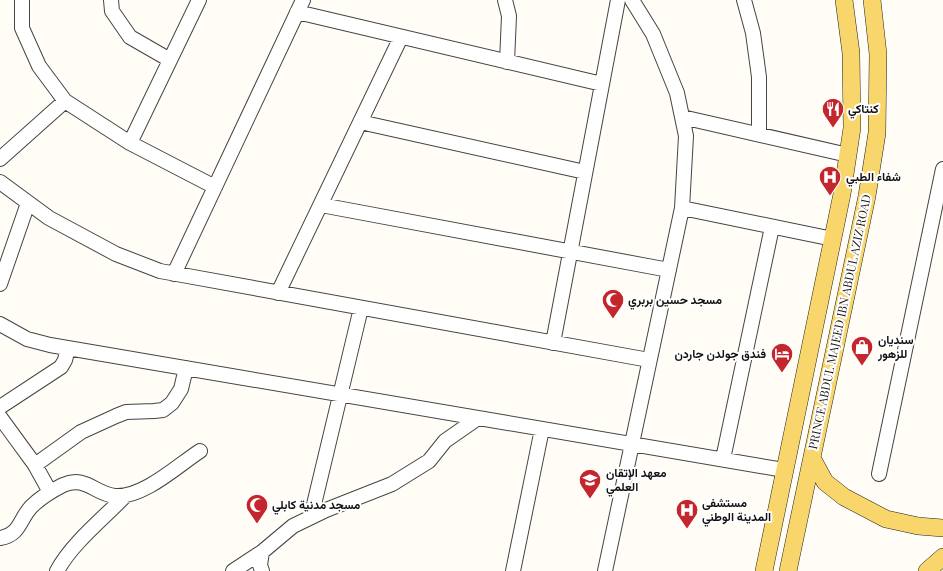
<svg xmlns="http://www.w3.org/2000/svg" width="943" height="571" font-family="'Playfair Display',Vazirmatn,serif">
	<style>
		.lines { fill: none; stroke-linecap: round; stroke-linejoin: round }
		.minor-casing { stroke: #444; stroke-width: 16 }
		.major-casing { stroke: #222; stroke-width: 18 }
		.minor { stroke: #fff; stroke-width: 14 }
		.major { stroke: #f9d66b; stroke-width: 17 }
		.labels { text-anchor: middle; stroke-width: 4; stroke-linejoin: round; paint-order: stroke }
		.poi-label { font-size: 12px; font-weight: bold; fill: #111; stroke: #fff; text-anchor: start }
		.street-label { font-size: 12px; fill: #111; stroke: #fff }
	</style>
	<rect width="100%" height="100%" fill="#fffdf5"/>
	<g class="lines">
		<g class="minor-casing">
			<path id="minor" d="M22 0V28L39 66 65 101 130 143 215 187
				M111 0 112 11 130 37 170 60
				M505 0 509 16 507 62
				M744 0 753 33 759 77V134
				M297 12 602 84
				M682 117 848 155
				M360 122 585 172
				M130 143 199 0
				M0 159 65 101
				M0 182 49 218 116 254 160 271 649 360
				M321 205 669 270
				M682 208 833 239
				M174 274 303 0
				M0 284 28 203
				M278 293 401 37
				M0 324 27 339 50 345 784 470
				M553 343 618 0
				M0 407 61 367 65 360 68 348
				M0 417 35 465 50 492
				M723 459 772 227
				M35 465 81 432 116 416 126 412 154 411 163 410 172 403 181 389 186 368
				M879 474 943 169
				M311 517 361 308
				M0 538C20 535 19 520 31 507 40 498 51 491 63 485 85 475 95 494 115 496 143 498 177 466 200 451
				M262 552 260 565 262 571
				M57 571C72 543 104 518 126 495
				M233 571 262 552 293 526 326 510 392 484 429 461 445 441 478 418
				M513 571 542 429
				M605 571 682 208 686 136 677 93 653 34 632 0"/>
		</g>
		<g class="major-casing">
			<path id="major" d="M812 458 825 482 844 497 886 519 918 526 943 528
				M764 571 842 194 852 128 851 53 844 0
				M788 571 867 196 877 133 878 54 872 0
				M927 571 943 557"/>
		</g>
		<use href="#minor" class="minor"/>
		<use href="#major" class="major"/>
	</g>
	<defs>
		<g id="restaurant-pin" transform="scale(1.15)"><path d="M0 17L-7.5 6A9.5 9.5 0 1 1 7.5 6Z" fill="#c4262e" stroke="#fff"/><path d="M-5-6h1v4h1v-4h1v4h1v-4h1v5L-1.5 .5V6h-2V.5L-5-1ZM5-6V6H3V1.5H1.5Q1.5-4 5-6Z" fill="#fff"/></g>
		<g id="hospital-pin" transform="scale(1.15)"><path d="M0 17L-7.5 6A9.5 9.5 0 1 1 7.5 6Z" fill="#c4262e" stroke="#fff"/><path d="M-5-5h3v3.5h4V-5h3V5h-3V1.5h-4V5h-3Z" fill="#fff"/></g>
		<g id="mosque-pin" transform="scale(1.15)"><path d="M0 17L-7.5 6A9.5 9.5 0 1 1 7.5 6Z" fill="#c4262e" stroke="#fff"/><path d="M3.5-4.9A6 6 0 1 0 3.5 4.9A5 5 0 1 1 3.5-4.9Z" fill="#fff"/></g>
		<g id="shop-pin" transform="scale(1.15)"><path d="M0 17L-7.5 6A9.5 9.5 0 1 1 7.5 6Z" fill="#c4262e" stroke="#fff"/><path d="M-5-2.5h2.3a2.7 3.5 0 0 1 5.4 0H5L5.5 6h-11ZM-1.5-2.5h3a1.5 2.3 0 0 0-3 0Z" fill="#fff"/></g>
		<g id="hotel-pin" transform="scale(1.15)"><path d="M0 17L-7.5 6A9.5 9.5 0 1 1 7.5 6Z" fill="#c4262e" stroke="#fff"/><path d="M-6-4.5h1.5V1H6V5H4.5V3h-9V5H-6ZM-4 0a1.8 1.8 0 1 1 3.6 0ZM.5 0V-2.5h3Q6-2.5 6 0Z" fill="#fff"/></g>
		<g id="school-pin" transform="scale(1.15)"><path d="M0 17L-7.5 6A9.5 9.5 0 1 1 7.5 6Z" fill="#c4262e" stroke="#fff"/><path d="M0-5L7-2L0 1L-7-2ZM-4 1L0 2.5L4 1V4Q0 6-4 4Z" fill="#fff"/></g>
	</defs>
	<g fill-rule="evenodd">
		<use href="#restaurant-pin" x="833" y="109"/>
		<use href="#hospital-pin" x="830" y="177"/>
		<use href="#mosque-pin" x="613" y="300"/>
		<use href="#shop-pin" x="862" y="347"/>
		<use href="#hotel-pin" x="782" y="354"/>
		<use href="#school-pin" x="590" y="480"/>
		<use href="#mosque-pin" x="257" y="505"/>
		<use href="#hospital-pin" x="687" y="510"/>
	</g>
	<g class="labels">
		<g class="poi-label">
			<text x="848" y="113">كنتاكي</text>
			<text x="846" y="181">شفاء الطبي</text>
			<text x="628" y="304">مسجد حسين بربري</text>
			<text x="878" y="344">سنديان<tspan x="878" dy="14">للزهور</tspan></text>
			<text x="766" y="358" text-anchor="end">فندق جولدن جاردن</text>
			<text x="606" y="477">معهد الإتقان<tspan x="606" dy="14">العلمي</tspan></text>
			<text x="702" y="507">مستشفى<tspan x="702" dy="14">المدينة الوطني</tspan></text>
			<text x="272" y="509">مسجد مدنية كابلي</text>
		</g>
		<g class="street-label">
			<text transform="translate(840 322) rotate(-78)" y="4">PRINCE ABDUL MAJEED IBN ABDUL AZIZ ROAD</text>
		</g>
	</g>
</svg>
